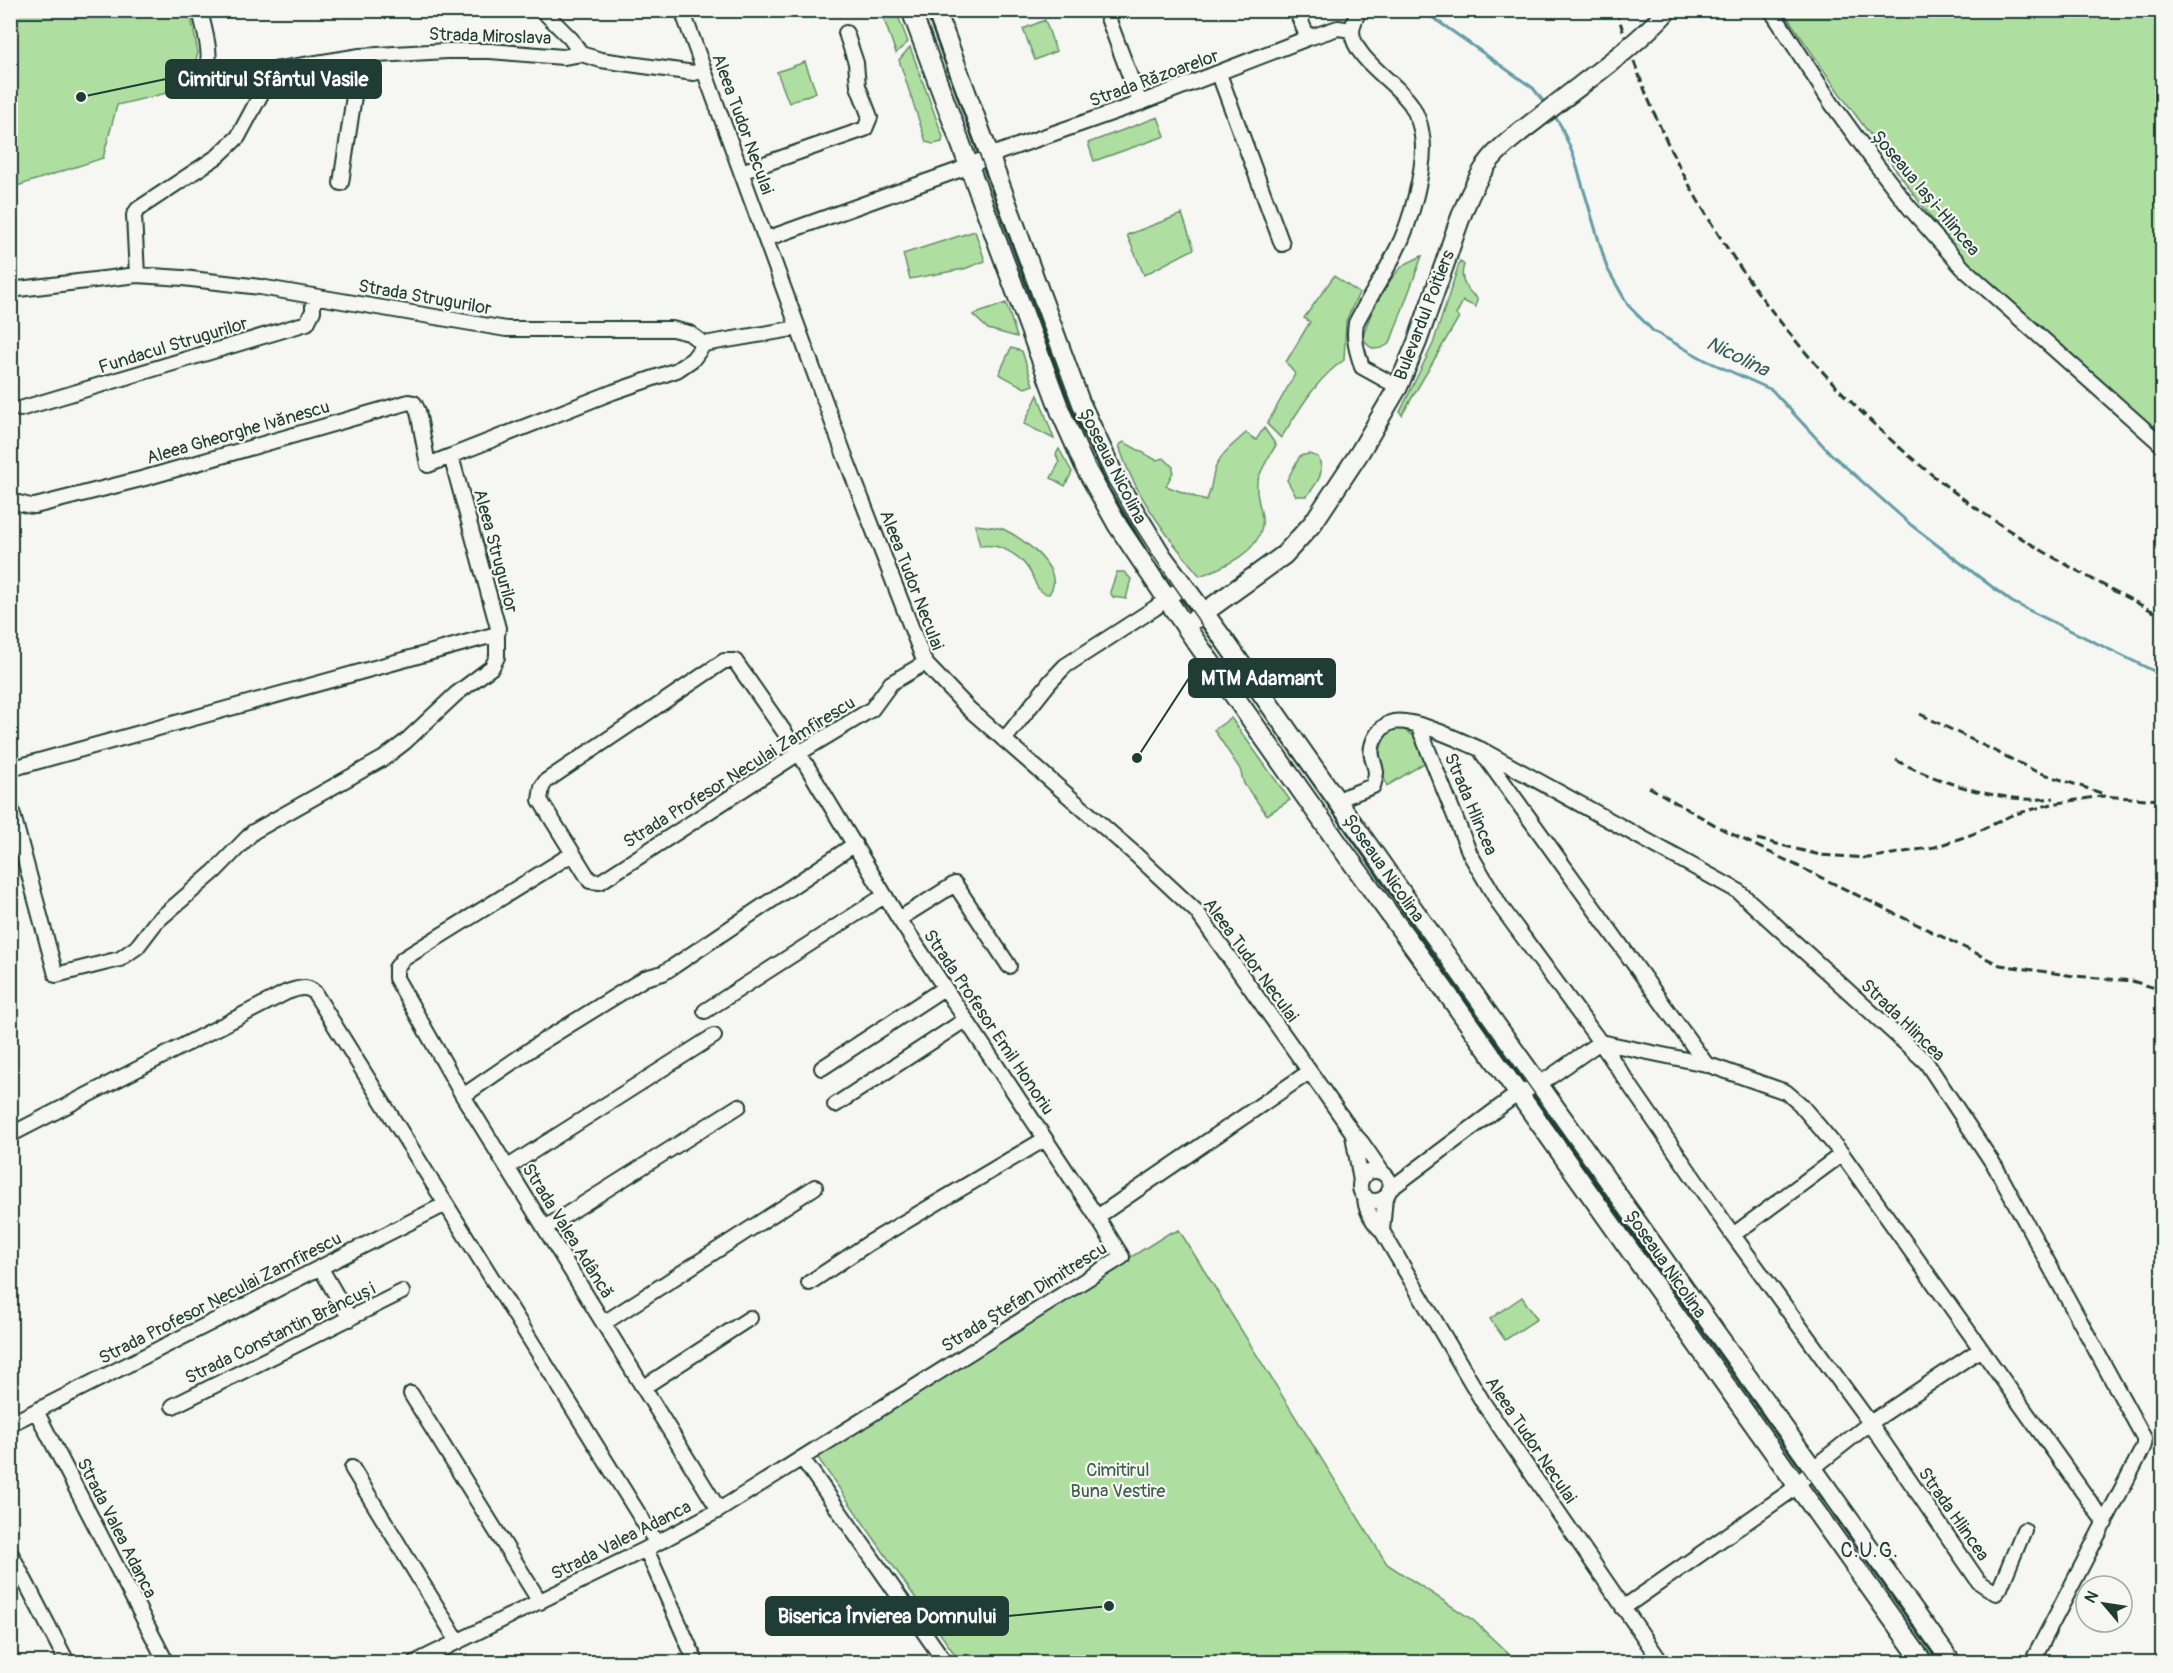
<svg xmlns="http://www.w3.org/2000/svg" width="2173" height="1673" font-family="Pangolin,sans-serif">
	<style>
		.green { fill: #aedfa0; stroke: #668e6a; stroke-width: 1.5 }
		.lines { fill: none; stroke-linecap: round; stroke-linejoin: round }
		.stream { stroke: #629ca5; stroke-width: 3 }
		.minor-casing { stroke: #1f3d34; stroke-width: 18 }
		.major-casing { stroke: #1f3d34; stroke-width: 22 }
		.minor { stroke: #f6f6f2; stroke-width: 14 }
		.major { stroke: #f6f6f2; stroke-width: 18 }
		.tram { stroke: #1f3d34; stroke-width: 1.5 }
		.rail { stroke: #1f3d34; stroke-width: 3; stroke-dasharray: 9 4.5; stroke-linecap: butt }
		.major-bridge-casing { stroke: #1f3d34; stroke-width: 22; stroke-linecap: butt }
		.major-bridge { stroke: #f6f6f2; stroke-width: 18 }
		.labels { text-anchor: middle; stroke-width: 4.5; stroke-linejoin: round; paint-order: stroke }
		.street-label { font-size: 18px; fill: #1f3d34; stroke: #f6f6f2 }
		.park-label { font-size: 18px; fill: #3c5d4a; stroke: #f6f6f2 }
		.water-label { font-size: 20px; font-style: italic; fill: #355d5a; stroke: #f6f6f2 }
		.neighbourhood-label { font-size: 20px; letter-spacing: 1.5px; fill: #1f3d34; stroke: #f6f6f2 }
		.leader { fill: none; stroke: #1f3d34; stroke-width: 2 }
		.callout-dot { fill: #1f3d34; stroke: #f6f6f2; stroke-width: 2 }
		.callout { fill: #1f3d34; stroke: #1f3d34; stroke-width: 2 }
		.callout-label { font-size: 20px; text-anchor: middle; font-weight: bold; fill: #fff }
	</style>
	<rect width="100%" height="100%" fill="#f6f6f2"/>
	<filter id="ink" filterUnits="userSpaceOnUse"><feTurbulence type="fractalNoise" baseFrequency=".0167" numOctaves="2"/><feDisplacementMap in="SourceGraphic" scale="12" xChannelSelector="R" yChannelSelector="G"/><feConvolveMatrix kernelMatrix="1 2 1 2 8 2 1 2 1" color-interpolation-filters="sRGB"/></filter>
	<g filter="url(#ink)">
		<path class="green" d="M10 11H190L198 53 187 88 117 105 103 158 11 188Z
			M881 11H896L908 42 896 53Z
			M1783 11H2162V442L1966 265 1838 91Z
			M1045 20 1056 51 1035 60 1023 29Z
			M910 47 943 137 942 142 933 144 926 142 899 60Z
			M805 62 816 92 789 103 777 72Z
			M1158 117 1165 136 1094 161 1088 143Z
			M1182 214 1194 249 1144 275 1127 235Z
			M975 231 985 261 964 269 910 279 903 254Z
			M1422 256 1390 343C1378 352 1369 351 1363 337 1368 316 1387 279 1404 265 1409 262 1416 259 1422 256Z
			M1460 261 1464 265C1459 279 1466 290 1477 298L1476 307 1463 301 1456 315 1459 317 1402 415 1400 412 1433 344Z
			M1334 276 1359 293 1346 321 1344 360C1315 380 1300 409 1281 438L1267 424 1295 374 1286 362 1310 322 1304 318Z
			M1006 303 1017 337 988 329 973 315Z
			M1011 348 1022 351 1033 385 1025 388 999 374Z
			M1038 395 1054 439 1024 424Z
			M1264 428 1276 445C1269 457 1260 470 1257 483 1255 499 1264 512 1262 525 1259 553 1223 567 1200 576 1171 542 1131 489 1119 445L1124 442 1156 460 1164 458 1173 467V472L1166 486 1206 501C1212 491 1211 480 1215 469 1220 454 1235 443 1246 433L1256 440Z
			M1059 449 1072 472 1065 486 1051 478 1059 463 1056 454Z
			M1309 454 1318 457C1326 473 1317 483 1307 496H1296L1287 480 1300 456Z
			M975 525C984 526 994 526 1003 529 1023 538 1067 570 1049 594 1035 593 1036 580 1029 570 1019 554 999 543 980 546Z
			M1117 572H1124L1131 579 1126 599 1113 597 1110 592Z
			M1231 718 1290 800 1267 815 1244 784 1240 769 1214 730Z
			M1400 727 1419 739 1426 762 1387 786C1379 765 1373 736 1400 727Z
			M1179 1230 1387 1564 1473 1620 1517 1662H960L816 1455 1171 1232 1172 1233Z
			M1522 1297 1537 1319 1505 1340 1490 1319Z"/>
		<g class="lines">
			<path class="stream" d="M1422 10 1533 88 1546 105
				M1554 115 1561 126 1574 157 1607 268 1628 305 1653 331 1705 360 1772 390 1830 453 1911 525 2012 602 2162 675"/>
			<g class="minor-casing">
				<path id="minor" d="M200 10C204 31 213 53 206 74
					M542 10 571 39 581 54
					M682 10 843 451 925 663 969 709 1136 855 1197 912 1353 1133 1362 1143 1382 1172
					M1105 10 1140 103
					M1296 10 1308 38
					M1359 10C1356 17 1352 25 1352 32 1354 60 1398 83 1412 106 1417 115 1421 126 1422 136 1427 165 1410 225 1396 251 1384 276 1368 299 1356 323 1353 340 1357 351 1362 367L1398 387
					M1771 10 1832 104 1875 163 1909 207 1963 268 2162 445
					M1219 74 1282 244
					M741 172 865 129 870 117 858 86 856 63 846 33
					M341 183 360 56
					M766 239 959 170 1000 152 1140 103 1308 38 1338 28 1352 30
					M137 275 134 215 138 209 218 156 238 137 274 70 360 56 447 51H490L563 57 581 54 601 60 694 73 704 70
					M10 290 137 275 183 278 260 287 506 329H672L689 333 704 344
					M20 409 307 323 313 311V296
					M10 502C19 501 26 507 35 506L145 478 409 402 414 403 418 411 428 465 451 456
					M1418 725 1470 854 1501 907 1600 1042 1733 1235 1870 1423 1979 1582 1996 1593 2000 1588 2024 1530
					M1004 740 1050 682 1065 666 1155 608 1184 586
					M1483 754 1706 1064
					M10 769 497 634 498 628 451 456 613 392 677 370 693 359 704 344 798 328
					M1338 802 1347 796 1373 786C1374 782 1376 776 1376 772 1374 759 1368 755 1374 740 1377 734 1383 726 1390 723 1409 715 1461 741 1480 749L1738 891 1926 1062 1996 1168 2144 1438V1445L2141 1452 2032 1662
					M10 804 56 975 120 959 137 947 156 922 215 871 253 832 384 758 405 742 456 694 492 667 497 657V634
					M572 854 403 959 396 968V978L463 1096 719 1510
					M899 919 955 884 1009 966
					M705 1011 884 896
					M822 1068 944 988
					M463 1096 540 1043 645 978 663 973 674 966 855 844
					M835 1105 965 1020
					M10 1135 287 992C297 989 305 985 314 992L656 1542
					M1353 1135 1361 1181
					M508 1167 714 1036
					M1360 1186a15 15 0 1 1 30 0a15 15 0 1 1-30 0Z
					M1389 1190 1509 1100 1550 1077 1600 1042 1706 1064 1786 1092 1800 1104 1842 1154 2105 1523
					M1365 1196C1365 1210 1372 1221 1382 1231L1484 1404 1661 1662
					M1097 1217 1309 1072
					M545 1228 739 1106
					M1382 1231 1385 1197
					M1733 1235 1842 1154
					M320 1267 350 1319
					M809 1283 869 1243 1045 1139
					M604 1323 815 1187
					M644 1387 750 1318
					M411 1394 540 1602
					M173 1406 402 1292
					M36 1411 166 1662
					M10 1424 446 1204
					M802 1458 945 1662
					M352 1468 458 1642
					M646 1549 696 1662
					M10 1552 67 1662
					M1623 1608 1788 1493 1822 1461 1870 1423 1981 1349
					M416 1662 646 1549 719 1510 1122 1257 1097 1217 899 919 799 753 735 661H724L546 781 542 787 540 800 590 881 600 882 799 753 872 709 891 683 925 663"/>
			</g>
			<g class="major-casing">
				<path id="major" d="M911 10 1061 413 1086 469 1118 526 1185 626 1340 846 1439 982 1923 1662
					M936 10 1080 402 1118 484 1162 556 1227 644 1394 882 1951 1662
					M1195 619 1284 555 1313 523 1360 452 1398 387 1417 342 1446 260"/>
			</g>
			<use href="#minor" class="minor"/>
			<use href="#major" class="major"/>
			<path class="tram" d="M926 10 1074 410 1109 484 1133 524 1156 560 1283 741 1940 1662"/>
			<path class="rail" d="M1616 10C1632 58 1649 105 1671 150 1746 301 1863 435 2004 527 2055 560 2108 588 2162 616
				M1920 714 2035 771 2104 794
				M1896 760C1937 782 2006 805 2054 798
				M1649 787 1722 829 2000 965 2074 976 2132 981 2162 990
				M1757 839 1820 855 1868 858 1935 847 1973 834 2012 815 2052 804 2101 796 2162 800"/>
			<g class="major-bridge-casing">
				<path id="major-bridge" d="M1446 260C1457 227 1467 194 1487 164 1501 145 1523 130 1541 116 1582 83 1633 49 1668 10"/>
			</g>
			<use href="#major-bridge" class="major-bridge"/>
		</g>
	</g>
	<g class="labels">
		<g class="street-label">
			<text transform="translate(490 36) rotate(2)" y="6">Strada Miroslava</text>
			<text transform="translate(1154 78) rotate(-20)" y="6">Strada Răzoarelor</text>
			<text transform="translate(743 124) rotate(70)" y="6">Aleea Tudor Neculai</text>
			<text transform="translate(1926 193) rotate(50)" y="6">Șoseaua Iași-Hlincea</text>
			<text transform="translate(425 297) rotate(10)" y="6">Strada Strugurilor</text>
			<text transform="translate(1424 315) rotate(-69)" y="6">Bulevardul Poitiers</text>
			<text transform="translate(173 345) rotate(-17)" y="6">Fundacul Strugurilor</text>
			<text transform="translate(238 432) rotate(-16)" y="6">Aleea Gheorghe Ivănescu</text>
			<text transform="translate(1113 466) rotate(63)" y="6">Șoseaua Nicolina</text>
			<text transform="translate(496 551) rotate(75)" y="6">Aleea Strugurilor</text>
			<text transform="translate(912 580) rotate(69)" y="6">Aleea Tudor Neculai</text>
			<text transform="translate(739 772) rotate(-32)" y="6">Strada Profesor Neculai Zamfirescu</text>
			<text transform="translate(1471 804) rotate(67)" y="6">Strada Hlincea</text>
			<text transform="translate(1384 868) rotate(55)" y="6">Șoseaua Nicolina</text>
			<text transform="translate(1251 960) rotate(54)" y="6">Aleea Tudor Neculai</text>
			<text transform="translate(1903 1020) rotate(44)" y="6">Strada Hlincea</text>
			<text transform="translate(989 1022) rotate(56)" y="6">Strada Profesor Emil Honoriu</text>
			<text transform="translate(568 1231) rotate(58)" y="6">Strada Valea Adâncă</text>
			<text transform="translate(1666 1264) rotate(55)" y="6">Șoseaua Nicolina</text>
			<text transform="translate(1024 1297) rotate(-32)" y="6">Strada Ștefan Dimitrescu</text>
			<text transform="translate(220 1298) rotate(-27)" y="6">Strada Profesor Neculai Zamfirescu</text>
			<text transform="translate(280 1333) rotate(-26)" y="6">Strada Constantin Brâncuși</text>
			<text transform="translate(1531 1440) rotate(56)" y="6">Aleea Tudor Neculai</text>
			<text transform="translate(1954 1514) rotate(55)" y="6">Strada Hlincea</text>
			<text transform="translate(117 1528) rotate(63)" y="6">Strada Valea Adanca</text>
			<text transform="translate(621 1540) rotate(-27)" y="6">Strada Valea Adanca</text>
		</g>
		<g class="park-label">
			<text x="1118" y="1476">Cimitirul<tspan x="1118" dy="21">Buna Vestire</tspan></text>
		</g>
		<g class="water-label">
			<text transform="translate(1738 356) rotate(26)" y="7">Nicolina</text>
		</g>
		<g class="neighbourhood-label">
			<text x="1870" y="1557">C.U.G.</text>
		</g>
	</g>
	<path class="leader" d="M81 97L166 79M1137 758L1189 678M1109 1606L1008 1616"/>
	<g class="callout-dot">
		<circle cx="81" cy="97" r="6"/>
		<circle cx="1137" cy="758" r="6"/>
		<circle cx="1109" cy="1606" r="6"/>
	</g>
	<g class="callout">
		<rect x="166" y="60" width="215" height="38" rx="6"/>
		<rect x="1189" y="659" width="146" height="38" rx="6"/>
		<rect x="766" y="1597" width="242" height="38" rx="6"/>
	</g>
	<g class="callout-label">
		<text x="273" y="86">Cimitirul Sfântul Vasile</text>
		<text x="1262" y="685">MTM Adamant</text>
		<text x="887" y="1623">Biserica Învierea Domnului</text>
	</g>
	<rect width="2173" height="1673" fill="none" stroke="#f6f6f2" stroke-width="36"/>
	<rect x="18" y="18" width="2137" height="1637" fill="none" stroke="#1f3d34" stroke-width="2" filter="url(#ink)"/>
	<g transform="translate(2104 1604) rotate(299)"><circle r="28" fill="#f6f6f2" stroke="#a0aca6" stroke-width="1.5"/>
	<path d="M0-4.5L10 22L0 15L-10 22Z" fill="#1f3d34"/>
	<text y="-9" font-size="16" font-weight="bold" text-anchor="middle" fill="#1f3d34">N</text>
	</g>
</svg>
